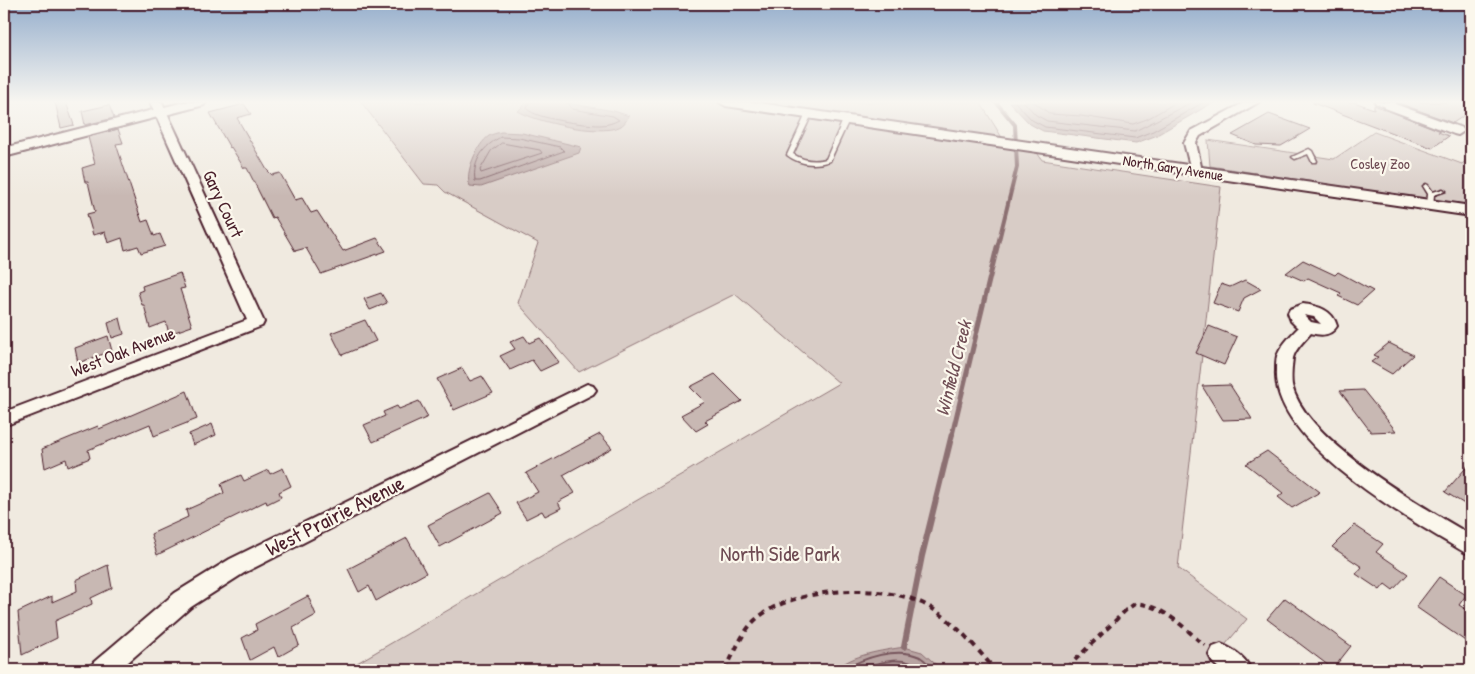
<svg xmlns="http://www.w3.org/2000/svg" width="1475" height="674" font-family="'Patrick Hand',sans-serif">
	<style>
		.green { fill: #d8ccc6; stroke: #917678 }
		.water { fill: #b8a4a2; stroke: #8c6f72 }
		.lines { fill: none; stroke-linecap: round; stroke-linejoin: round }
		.shore-far1 { stroke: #76545b; stroke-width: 1 }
		.shore { stroke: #76545b; stroke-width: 2 }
		.stream-far2 { stroke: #8c6f72; stroke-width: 4 }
		.stream-far1 { stroke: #8c6f72; stroke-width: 5 }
		.stream { stroke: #8c6f72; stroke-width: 6 }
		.building { fill: #c8b8b3; stroke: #4a1f2b }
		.service-casing { stroke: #4a1f2b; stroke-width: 3 }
		.minor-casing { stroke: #4a1f2b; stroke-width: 4 }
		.tertiary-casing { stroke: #4a1f2b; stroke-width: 4 }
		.path { stroke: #4a1f2b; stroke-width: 4; stroke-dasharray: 6 5; stroke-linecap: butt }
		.service { fill: #fbf7ec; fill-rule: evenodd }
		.minor { fill: #fbf7ec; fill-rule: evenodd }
		.tertiary { fill: #fbf7ec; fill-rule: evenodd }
		.labels { text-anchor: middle; stroke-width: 4.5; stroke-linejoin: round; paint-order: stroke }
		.far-park-label { font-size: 15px; fill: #6e4a52; stroke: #fbf7ec }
		.far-street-label { font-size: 15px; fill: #4a1f2b; stroke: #fbf7ec }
		.street-label { font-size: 18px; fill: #4a1f2b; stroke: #fbf7ec }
		.water-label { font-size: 19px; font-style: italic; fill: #704e55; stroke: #fbf7ec }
		.near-street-label { font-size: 21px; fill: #4a1f2b; stroke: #fbf7ec }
		.near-park-label { font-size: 21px; fill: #6e4a52; stroke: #fbf7ec }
	</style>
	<rect width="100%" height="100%" fill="#f0eae0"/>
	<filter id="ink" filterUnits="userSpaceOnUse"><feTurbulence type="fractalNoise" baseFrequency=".02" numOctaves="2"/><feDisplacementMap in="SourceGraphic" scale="10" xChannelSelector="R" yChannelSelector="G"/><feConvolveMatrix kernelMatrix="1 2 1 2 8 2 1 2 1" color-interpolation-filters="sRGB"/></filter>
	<g filter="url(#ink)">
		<path class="green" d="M361 102H980L1006 144 1034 148 1042 160 1221 187 1178 568 1247 619 1204 670H345L839 383 735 294 579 372 518 303 538 243 445 192 438 185 424 184Z
			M1374 132 1462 164 1471 156V206L1210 166 1208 140 1334 159Z"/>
		<path class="water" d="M527 102H561L614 111 629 116C626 121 624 125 619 127 598 136 536 122 518 111Z
			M1009 102H1214L1155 136 1136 143 1043 131 1030 124Z
			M501 132 522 133 581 147 579 153 481 187 470 186C464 174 477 144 489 136 492 134 497 133 501 132Z
			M904 647 922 652 942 670H835C853 654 881 651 904 647Z"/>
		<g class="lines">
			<path class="shore-far1" d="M529 102 527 109C537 119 584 125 600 125 607 125 613 123 619 120L613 116 572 109 568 102
				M1015 102 1032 120 1045 127 1135 138 1153 131 1204 102
				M1024 102 1036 115 1047 121 1135 131 1192 102
				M1034 102 1050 114 1081 116 1133 124 1147 119 1177 102
				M501 137 519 138 560 147 564 151 480 181H475C472 161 484 145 501 137Z
				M502 143 540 150 542 153 481 173 480 170 491 151Z"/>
			<path class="shore" d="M843 670C863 658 897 646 920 657 925 660 930 666 935 670
				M858 670C882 661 903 654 925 670"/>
			<path class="stream-far2" d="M996 102 1015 125 1017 167 997 248"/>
			<path class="stream-far1" d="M952 435 997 247"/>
			<path class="stream" d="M904 647 922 556 952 434"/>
		</g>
		<path class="building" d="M55 102H66L74 125 61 128Z
			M1313 102H1354L1374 109V105L1441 131 1438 132 1449 136 1432 148 1313 103Z
			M1396 102H1471V111L1453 123Z
			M244 104 251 114 237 118 267 170 272 175 280 173 295 200 302 198 311 213 317 211 343 251 377 238 386 251 321 274 306 248 295 251 275 217 272 218 247 168H244L231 147 230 148 210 113Z
			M109 105 114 118 85 125 82 111Z
			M1269 114 1310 129 1281 146 1256 145 1232 135Z
			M118 129 123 143 116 144 142 222 148 220 154 236 160 234 165 246 141 253 138 246 125 250 122 238 108 243 105 232 93 235 87 214 95 212 88 182H85L82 168 95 164 88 137Z
			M1303 260 1335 275 1338 272 1373 291 1357 305 1338 296 1341 293 1308 278 1304 281 1286 273Z
			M180 273 185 288 180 289 192 326 169 334 166 322 150 328 144 305H142L138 292 143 290 142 286Z
			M1245 280 1261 289 1244 298 1238 312 1213 303 1221 284 1230 287Z
			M381 293 387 303 370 310 364 299Z
			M120 318 124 334 112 338 108 323Z
			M365 320 376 341 342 355 331 333Z
			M1209 326 1237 337 1224 365 1196 353Z
			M108 336 112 351 78 363 75 348Z
			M524 336 529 343 540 338 559 362 540 371 532 360 510 370 500 356 515 349 510 342Z
			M1389 343 1413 355 1392 374 1371 362 1378 357 1374 355Z
			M462 368 470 381 482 376 493 393 454 410 437 379Z
			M715 374 742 401 705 421 708 424 696 431 681 415 705 402 690 387Z
			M1230 385 1252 419 1223 420 1202 386Z
			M1363 390 1396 431 1371 432 1340 391Z
			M187 391 197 419 154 436 150 424 88 450 90 458 68 467 66 459 45 468 42 449 98 426 99 429Z
			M419 401 428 417 373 442 364 425 385 416 383 412 397 406 399 409Z
			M212 424 216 435 193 445 189 434Z
			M600 434 612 448 563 475 575 493 558 502 561 508 545 516 542 511 526 519 516 503 538 492 526 473Z
			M1267 451 1320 492 1292 508 1278 497 1283 493 1246 464Z
			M1471 462V508L1445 492Z
			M283 468 291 486 279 492 281 497 267 504 266 501 157 555 151 534 188 517 186 510 224 493 221 484 241 475 244 481 268 470 270 474Z
			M490 493 503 513 440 547 428 525Z
			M1354 525 1383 544 1376 552 1408 574 1393 590 1385 584 1380 590 1356 574 1362 567 1332 547Z
			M407 538 426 573 376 601 369 586 359 592 348 569Z
			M108 565 112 588 91 598 92 604 55 621 57 638 22 655 18 612 52 596V602L77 591 76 580Z
			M1439 577 1466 595 1459 605 1471 613V645L1416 607Z
			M308 596 316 615 293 628 299 645 278 657 274 647 250 660 242 638 257 630 255 624Z
			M1285 598 1351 646 1333 669 1267 619Z"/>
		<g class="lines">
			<g class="service-casing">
				<path id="service" d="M1375 102H1381L1392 106 1389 108 1375 103Z
					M809 112 812 114 793 154C804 161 814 162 826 159L843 120 846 118 849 120 830 161C815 166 800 165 787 155L806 114Z
					M1309 149 1312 151 1317 161 1316 162H1312L1308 154 1295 159 1292 157Z
					M1426 184 1428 185 1433 192 1443 189 1446 191 1434 195 1433 205 1430 207 1427 205 1428 194 1423 186Z"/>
			</g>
			<g class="minor-casing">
				<path id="minor" d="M150 102H162L264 322 262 326 4 426V412L247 320Z
					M1245 102H1259L1200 136 1196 143 1202 171 1200 174H1192L1184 143 1191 131Z
					M1384 102H1394L1395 104 1462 128 1464 131 1458 135 1454 134 1385 108Z
					M1303 304C1318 306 1333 310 1337 326 1331 336 1321 336 1311 333 1305 340 1295 349 1293 358 1292 365 1291 378 1292 385 1304 440 1425 508 1471 535V555L1464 552C1409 519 1272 443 1276 371 1276 366 1276 360 1277 356 1281 346 1290 336 1298 328L1291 321 1288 313 1290 309ZM1304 315 1314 317 1321 324 1311 322Z
					M587 384 593 386 596 390 593 394 244 573 191 607 119 670H90L94 662 175 593 230 559Z
					M1221 644C1233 649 1246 658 1251 670H1221L1213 663 1209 655 1213 647Z"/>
			</g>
			<g class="tertiary-casing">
				<path id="tertiary" d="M184 102H206L204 105 4 157V148Z
					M719 102H753L1471 206V216L726 106Z"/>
			</g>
			<path class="path" d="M725 670C734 654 741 634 754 621 789 587 880 583 922 603 951 617 975 646 995 670
				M1056 670 1069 666 1126 610 1136 603C1166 607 1183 627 1205 646"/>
			<use href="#service" class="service"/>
			<use href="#minor" class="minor"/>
			<use href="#tertiary" class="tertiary"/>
		</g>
	</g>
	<linearGradient id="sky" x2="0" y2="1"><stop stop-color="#95aecc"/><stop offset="0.52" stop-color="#f8f6f1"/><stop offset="1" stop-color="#f8f6f1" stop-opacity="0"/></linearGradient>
	<rect width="1475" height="196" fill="url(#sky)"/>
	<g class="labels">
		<g class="far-park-label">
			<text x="1380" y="169">Cosley Zoo</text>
		</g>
		<g class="far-street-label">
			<text transform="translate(1173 168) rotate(9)" y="5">North Gary Avenue</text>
		</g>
		<g class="street-label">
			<text transform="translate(223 204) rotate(65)" y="6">Gary Court</text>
			<text transform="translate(123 352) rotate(-21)" y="6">West Oak Avenue</text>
		</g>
		<g class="water-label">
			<text transform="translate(953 368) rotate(-76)" y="7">Winfield Creek</text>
		</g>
		<g class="near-street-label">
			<text transform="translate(335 516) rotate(-27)" y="7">West Prairie Avenue</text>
		</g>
		<g class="near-park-label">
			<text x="780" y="561">North Side Park</text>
		</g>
	</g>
	<rect width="1475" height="674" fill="none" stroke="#fbf7ec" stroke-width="20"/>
	<rect x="10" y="10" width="1455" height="654" fill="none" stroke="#4a1f2b" stroke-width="2" filter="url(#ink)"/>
</svg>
